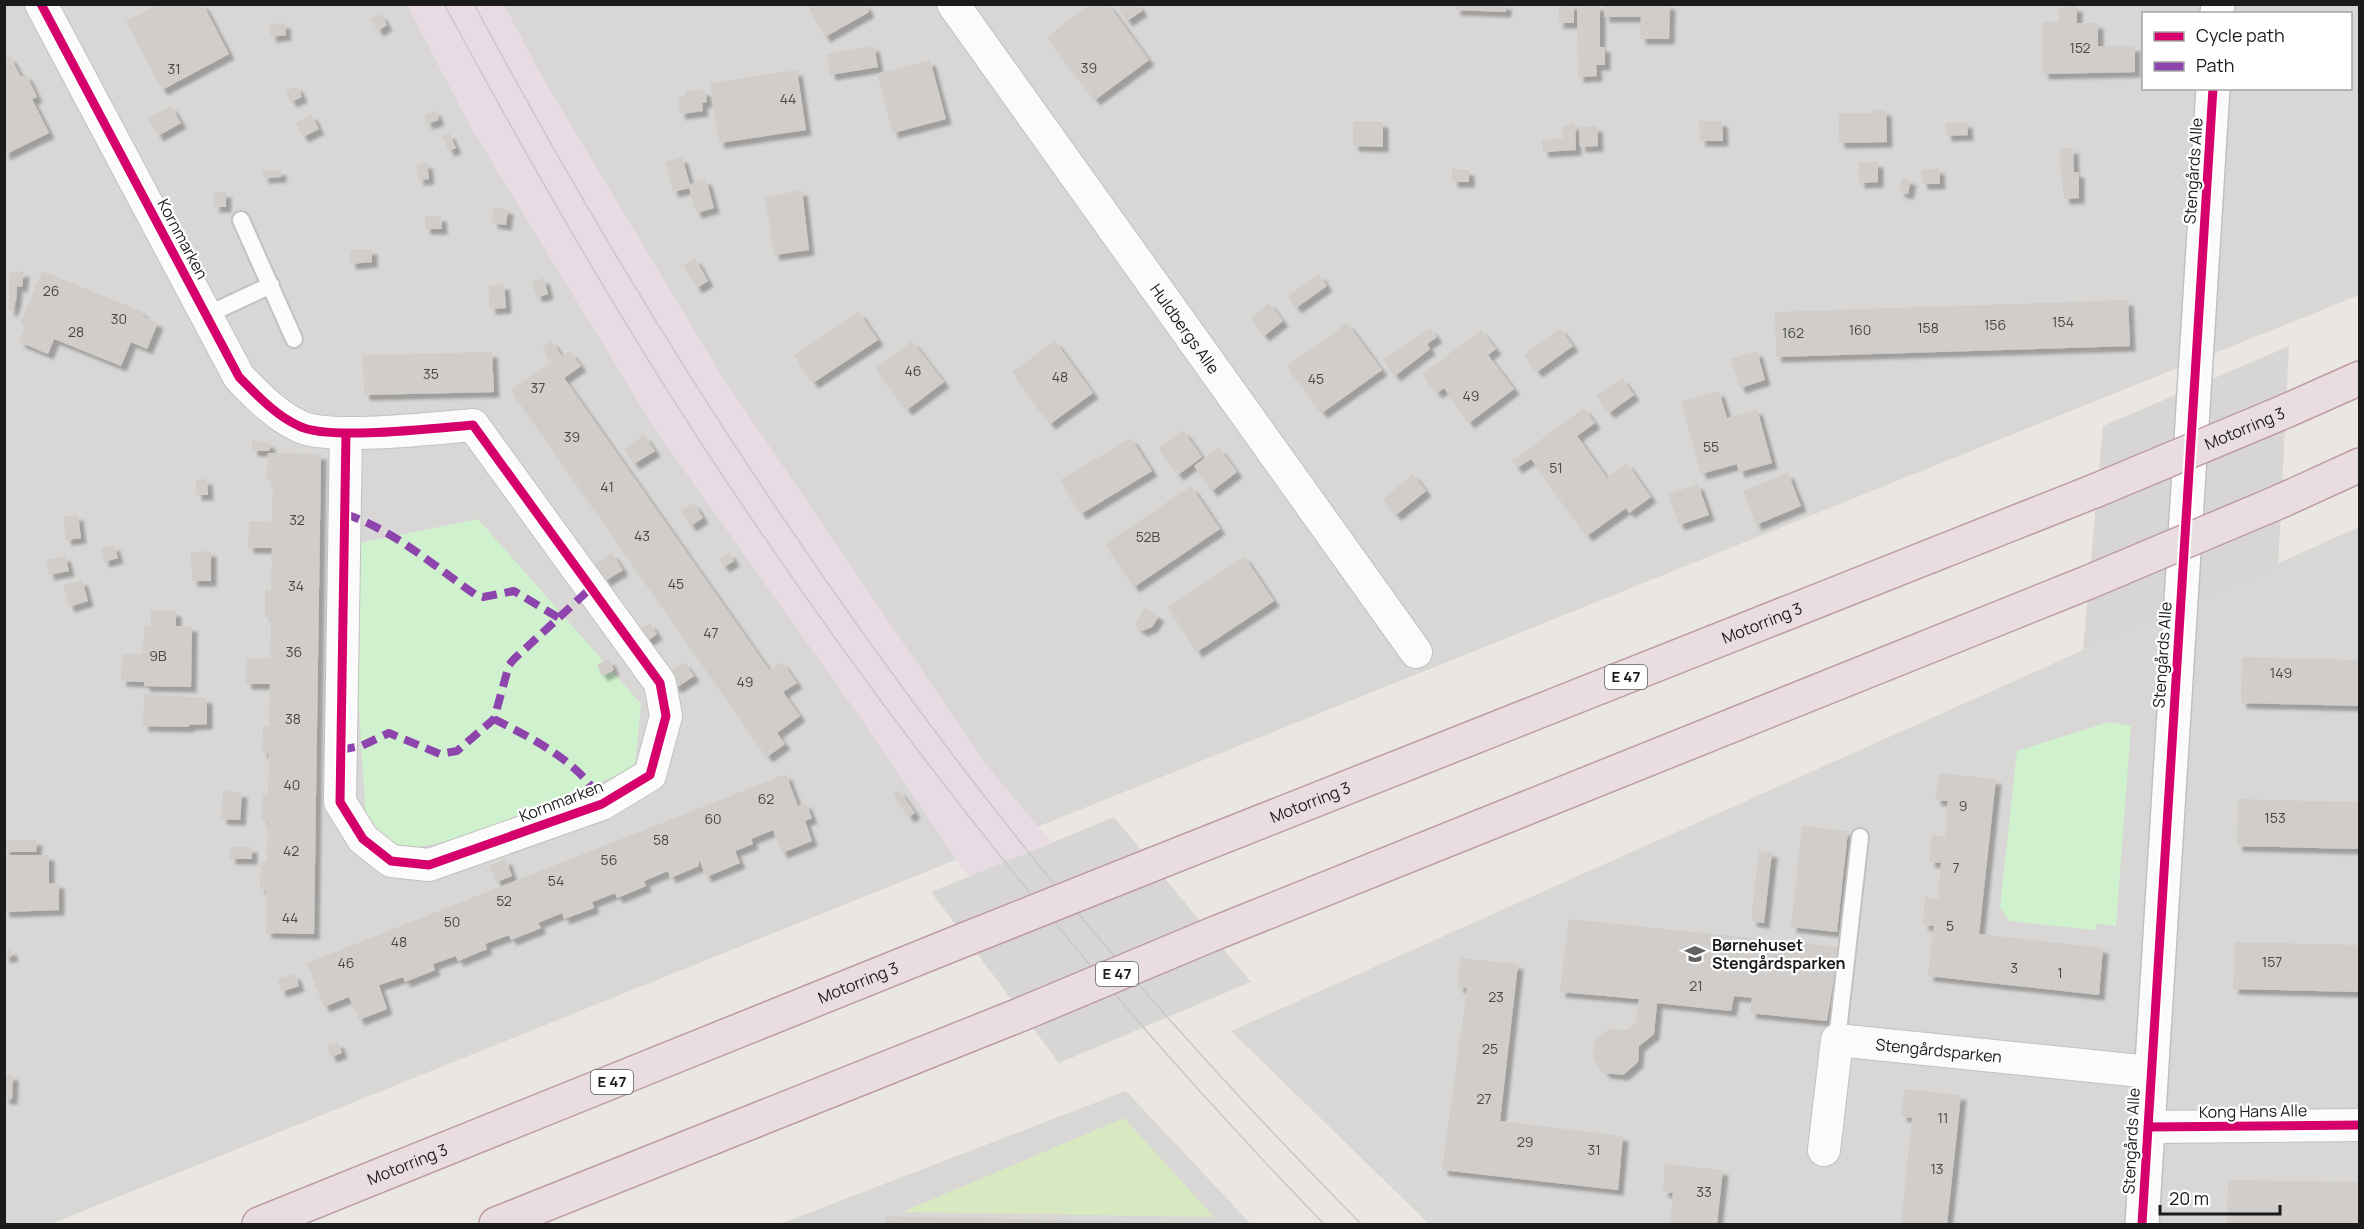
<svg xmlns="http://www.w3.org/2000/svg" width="2364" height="1229" font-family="Manrope,sans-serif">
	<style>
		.residential { fill: #d9d7d5; fill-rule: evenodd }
		.industrial { fill: #e8dbe3 }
		.grass { fill: #d8e8c1 }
		.park { fill: #d0f1ce }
		.parking { fill: #d8d7d5 }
		.pier { fill: #d7d6d4 }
		.building { fill: #d0cdca; filter: url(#shadow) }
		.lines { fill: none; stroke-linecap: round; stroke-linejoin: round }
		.service-casing { stroke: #c2c1bf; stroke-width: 20 }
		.minor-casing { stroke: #c2c1bf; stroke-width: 34 }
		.tertiary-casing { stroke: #c2c1bf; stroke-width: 36 }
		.motorway-casing { stroke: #be9ba7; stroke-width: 36 }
		.service { stroke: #fcfbfb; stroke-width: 16 }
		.minor { stroke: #fcfbfb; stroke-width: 32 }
		.tertiary { stroke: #fcfbfb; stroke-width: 33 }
		.motorway { stroke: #e9dddf; stroke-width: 33 }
		.tram { stroke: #c9c8c8; stroke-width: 1.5 }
		.motorway-bridge-casing { stroke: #be9ba7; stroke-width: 36; stroke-linecap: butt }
		.motorway-bridge { stroke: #e9dddf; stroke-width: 33 }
		.quiet { stroke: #8e44ad; stroke-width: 8; stroke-dasharray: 15 8; stroke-linecap: butt }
		.cycleway-casing { stroke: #fff; stroke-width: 13 }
		.cycleway { stroke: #d6006c; stroke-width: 9 }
		.labels { text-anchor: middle; stroke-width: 4.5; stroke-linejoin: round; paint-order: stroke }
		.number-label { font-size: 14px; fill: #484847 }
		.shield { fill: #fff; stroke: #5f5f5f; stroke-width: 1.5 }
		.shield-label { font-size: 15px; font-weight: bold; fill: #1b1b1b }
		.street-label { font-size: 16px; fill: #1b1b1b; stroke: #fff }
		.poi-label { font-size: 16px; font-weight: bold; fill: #1b1b1b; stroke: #fff; text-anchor: start }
	</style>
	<defs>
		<filter id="shadow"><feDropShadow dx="5.5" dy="5.5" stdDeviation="1.5" flood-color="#0004"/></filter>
	</defs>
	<rect width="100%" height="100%" fill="#eae7e3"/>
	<path class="residential" d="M5 5H2359V295L51 1224H5ZM2144 14H2350V88H2144Z
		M2359 527V1224H1429L1231 1031Z
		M1126 1091 1251 1224H780Z"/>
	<path class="industrial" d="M407 5H504L543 78 725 381 985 763 1051 842 968 877 859 716 654 428 470 126Z"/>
	<path class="grass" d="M1124 1118 1214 1217 902 1212Z"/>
	<path class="park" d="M478 519 641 704 635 766 489 835 399 850 366 818 357 679 360 543Z
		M2109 722 2131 726 2116 926 2096 924V930L2009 921 2000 907 2017 751Z"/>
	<path class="parking" d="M1743 828 1753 855 1616 904 1610 879Z
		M1745 1151 1835 1160 1828 1224H1737Z"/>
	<path class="pier" d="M2289 346 2278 570 2083 650 2103 426Z
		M1114 817 1251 982 1059 1063 931 892Z"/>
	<path class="building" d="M159 4H203L229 54 162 90 126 21Z
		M807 4H865L869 12 825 37Z
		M1090 4H1108L1149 60 1095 100 1047 37Z
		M1116 4H1138L1142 11 1127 21Z
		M1455 4H1506V12L1455 10Z
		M1559 4H1574V23H1558Z
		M1604 4H1670L1669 39H1640L1641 17H1604Z
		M1577 5H1600V47H1605V65H1596L1597 76 1578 77Z
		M2077 6V23H2098V46H2135V72L2043 74V22H2059V7Z
		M381 14 387 25 378 31 371 19Z
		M285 23 286 35 271 37 269 24Z
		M874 46 878 67 830 75 827 54Z
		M10 56 21 77 26 74 37 97 32 99 49 133 4 155V59Z
		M930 60 946 119 893 133 877 74Z
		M797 70 806 130 719 143 710 83Z
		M297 86 302 97 291 102 286 91Z
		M700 89V91L705 90 707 102 702 103 703 111 680 114 678 97 685 96V91Z
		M171 106 181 123 158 136 148 118Z
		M435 110 439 120 427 124 424 115Z
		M1871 110H1886L1887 142 1839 143V113H1871Z
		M311 114 319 129 303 137 296 123Z
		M1353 121 1383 122V147L1353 146Z
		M1699 121H1722L1723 141H1700Z
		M1967 122 1968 135 1946 136 1945 123Z
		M1575 124 1576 150 1543 152 1542 140 1563 138 1562 126Z
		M1597 126 1598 146 1580 147 1579 127Z
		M449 133 456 148 449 151 442 136Z
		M2073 148 2074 172H2079V198L2064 199 2059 149Z
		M682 157 690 184 706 179 714 208 696 213 689 188 673 192 665 162Z
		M1859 162H1878V182L1859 183Z
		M427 163 429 179 418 180 417 164Z
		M1939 168 1940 184H1922L1921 171Z
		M1452 169 1469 170V182H1452Z
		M263 170H281V177L263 178Z
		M1902 178 1911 180 1908 194 1899 192Z
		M802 190 809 250 774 255 765 197Z
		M214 192H226V207H214Z
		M494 207 508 209 506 225 492 223Z
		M425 216H441L442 229H425Z
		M372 249V262L350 264V250Z
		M695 258 708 281 697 288 683 265Z
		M24 271 22 287 17 286 16 300 12 311 9 310V273Z
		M42 271 143 312 142 316 158 323 147 349 131 342 121 366 54 339 48 354 19 342 25 327 20 324Z
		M1319 274 1327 286 1296 308 1288 296Z
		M544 278 548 294 537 297 532 282Z
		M504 284 506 308 490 309 488 286Z
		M2128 300 2130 346 1776 357 1775 312Z
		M1269 303 1283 321 1264 336 1251 318Z
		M859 312 878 340 813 383 794 355Z
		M1347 323 1382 370 1322 413 1287 366Z
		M1430 328 1437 337 1427 344 1430 349 1395 376 1383 359Z
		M1560 328 1573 346 1537 372 1524 355Z
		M1481 330 1496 349 1488 355 1514 389 1469 423 1444 388 1437 393 1422 374Z
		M552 341 562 356 570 351 581 366 564 378 770 671 782 662 797 683 783 692 800 716 777 733 785 744 767 757 511 390 552 362 542 348Z
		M912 341 944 382 907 410 875 368Z
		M1055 341 1093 393 1050 424 1012 372Z
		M1757 351 1765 380 1740 388 1731 359Z
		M492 352 494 392 364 395 363 355Z
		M1622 378 1634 395 1609 413 1596 396Z
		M1719 391 1727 418 1757 409 1772 463 1739 472 1737 464 1701 474 1681 401Z
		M1584 408 1595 423 1577 436 1607 478 1627 463 1651 497 1629 513 1626 508 1587 536 1531 459 1517 468 1512 461Z
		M1183 430 1202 457 1178 475 1158 448Z
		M644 435 655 451 634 464 624 449Z
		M1131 438 1152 471 1081 514 1060 480Z
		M252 441 270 443 269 451H252Z
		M1219 448 1237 472 1212 491 1194 466Z
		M268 453 321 454 314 934 266 933V889H260L261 861 267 862 268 821H262V794H268L269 753H262L263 725 269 726 270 684H246V658H270L271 617H265V590H271L272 548H248L249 521 272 522 273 481 267 480Z
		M1788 473 1801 506 1756 525 1743 491Z
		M1413 474 1426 491 1396 515 1383 499Z
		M207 479 208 495H196V480Z
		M1698 484 1709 515 1679 525 1668 494Z
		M1191 486 1220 529 1134 587 1105 544Z
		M694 503 703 518 691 526 681 511Z
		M78 515 81 538 66 540 63 517Z
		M114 545 118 558 104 562 101 549Z
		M211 551V581H192L191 552Z
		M729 552 734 561 724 567 719 559Z
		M612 553 623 570 605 581 594 564Z
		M65 556 69 571 49 575 46 560Z
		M1244 556 1274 601 1197 652 1168 607Z
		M82 580 88 601 69 607 63 585Z
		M1144 607 1159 616 1152 627 1142 631 1135 626Z
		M151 610 176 611V626H192L191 687 144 686V682L121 681 122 654H143L144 626H151Z
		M650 623 657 634 646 642 639 631Z
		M2242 657 2360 660V706L2241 703Z
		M609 659 614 670 602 676 597 665Z
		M684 662 694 676 676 688 666 674Z
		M144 694 207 698V724L189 725V727L143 726Z
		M1939 773 1996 779 1979 934 2103 948 2099 995 1928 976 1934 926 1923 925 1925 897 1938 899 1941 863 1929 862 1932 835 1945 836 1948 801 1935 800Z
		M786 774 798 806 806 803 812 818 805 821 812 841 782 853 773 830 751 839 753 844 735 851 740 863 706 877 699 859V866L670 878 668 871 644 881 646 886 617 898 615 893 592 902 594 908 564 919 562 913 538 923 541 928 511 940 509 935 485 944 487 949 458 961 456 956 433 964 435 970 405 982 403 977 379 985 387 1009 359 1020 349 997 324 1007 307 963Z
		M899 790 915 813 909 817 893 794Z
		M223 791 242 792 240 820 221 819Z
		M2238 799 2360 802V849L2237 846Z
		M1802 826 1848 831 1837 932 1791 927Z
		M4 840H37L36 852H4Z
		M230 847H252V859H230Z
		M1759 851 1772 852 1764 923 1751 921Z
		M4 855H49V883H59V910L4 912Z
		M506 859 512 876 496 882 490 865Z
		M1569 919 1839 947 1827 1021 1750 1013 1752 998 1734 996 1731 1011 1657 1003 1654 1034 1639 1046 1638 1062 1623 1075 1605 1073 1593 1058 1595 1039 1609 1029 1628 1030 1635 1024 1639 999 1560 992Z
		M2235 942 2360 945V992L2233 989Z
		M4 950H12V957H4Z
		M1460 958 1518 964 1500 1121 1623 1136 1618 1190 1442 1170 1467 988 1458 987Z
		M295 974 299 986 281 992 277 979Z
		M338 1042 342 1053 331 1057 327 1045Z
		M4 1075H13L12 1099H4Z
		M1905 1089 1961 1095 1947 1224H1901L1912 1118 1901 1116Z
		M1665 1164 1723 1170 1717 1224H1670L1673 1193 1663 1192Z
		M2228 1180 2360 1182V1224H2227Z
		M885 1216 1197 1223V1224H885Z"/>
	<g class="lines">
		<g class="service-casing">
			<path id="service" d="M241 220 294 339
				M207 315 271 285
				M1837 1040 1860 837"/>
		</g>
		<g class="minor-casing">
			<g id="minor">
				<path d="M41 4 239 377C257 395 275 415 299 426 328 441 436 428 473 425L660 683 666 716 650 775 602 804 429 865 391 861 363 839 340 802 346 433"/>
				<path id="s1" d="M953 4 1416 652"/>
				<path d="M2148 1127 2360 1125"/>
				<path id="s2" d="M1824 1150 1837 1040 2150 1072"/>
			</g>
		</g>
		<g class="tertiary-casing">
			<path id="tertiary" d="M2217 14 2218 4
				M2142 1224 2213 88"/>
		</g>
		<g class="motorway-casing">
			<g id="motorway">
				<path d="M2286 411 2360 378"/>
				<path d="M2281 501 2360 465"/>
				<path id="s3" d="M1154 864 2097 490"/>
				<path d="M1213 934 2089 582"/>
				<path id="s4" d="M259 1224 966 939"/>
				<path d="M496 1224 1022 1014"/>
			</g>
		</g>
		<use href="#service" class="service"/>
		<use href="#minor" class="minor"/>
		<use href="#tertiary" class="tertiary"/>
		<use href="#motorway" class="motorway"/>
		<path class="tram" d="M444 4C538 178 636 349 747 512 919 766 1111 1004 1324 1224
			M474 4C632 300 813 581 1022 844 1127 977 1242 1103 1361 1224"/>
		<g class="motorway-bridge-casing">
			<g id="motorway-bridge">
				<path id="s5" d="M2097 490 2286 411"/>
				<path d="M2089 582 2281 501"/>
				<path d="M966 939 1154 864"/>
				<path d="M1022 1014 1213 934"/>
			</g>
		</g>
		<use href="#motorway-bridge" class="motorway-bridge"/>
		<path class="quiet" d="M345 514C394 530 434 566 476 595L483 597 514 591 559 618
			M494 719C533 739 583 763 602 804
			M340 750 361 746 389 733 440 754 457 751 494 719 509 665 514 659 591 588"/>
		<g class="cycleway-casing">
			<path id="cycleway" d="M41 4 239 377C257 395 275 415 299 426 328 441 436 428 473 425L660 683 666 716 650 775 602 804 429 865 391 861 363 839 340 802 346 433
				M2148 1127 2360 1125
				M2142 1224 2213 88"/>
		</g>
		<use href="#cycleway" class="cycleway"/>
	</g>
	<defs>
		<g id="school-bare" transform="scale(1.62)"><path d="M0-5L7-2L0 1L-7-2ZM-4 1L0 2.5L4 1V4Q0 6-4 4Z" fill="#636261" stroke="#fff" stroke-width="2.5" paint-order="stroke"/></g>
	</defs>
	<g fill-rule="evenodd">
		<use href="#school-bare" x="1695" y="954"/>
	</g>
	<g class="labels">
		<g class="number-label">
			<text x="2080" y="53">152</text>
			<text x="1089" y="73">39</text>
			<text x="174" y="74">31</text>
			<text x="788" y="104">44</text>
			<text x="51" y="296">26</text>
			<text x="119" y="324">30</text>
			<text x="2063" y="327">154</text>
			<text x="1995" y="330">156</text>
			<text x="1928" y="333">158</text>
			<text x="1860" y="335">160</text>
			<text x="76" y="337">28</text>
			<text x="1793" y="338">162</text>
			<text x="913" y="376">46</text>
			<text x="431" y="379">35</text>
			<text x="1060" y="382">48</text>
			<text x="1316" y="384">45</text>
			<text x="538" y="393">37</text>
			<text x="1471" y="401">49</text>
			<text x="572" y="442">39</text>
			<text x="1711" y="452">55</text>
			<text x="1556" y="473">51</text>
			<text x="607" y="492">41</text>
			<text x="297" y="525">32</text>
			<text x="642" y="541">43</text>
			<text x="1148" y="542">52B</text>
			<text x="676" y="589">45</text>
			<text x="296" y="591">34</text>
			<text x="711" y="638">47</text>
			<text x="294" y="657">36</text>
			<text x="158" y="661">9B</text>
			<text x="2281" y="678">149</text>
			<text x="745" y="687">49</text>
			<text x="293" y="724">38</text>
			<text x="292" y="790">40</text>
			<text x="766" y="804">62</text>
			<text x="1963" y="811">9</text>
			<text x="2275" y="823">153</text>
			<text x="713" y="824">60</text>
			<text x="661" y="845">58</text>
			<text x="291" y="856">42</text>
			<text x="609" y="865">56</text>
			<text x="1956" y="873">7</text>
			<text x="556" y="886">54</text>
			<text x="504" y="906">52</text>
			<text x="290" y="923">44</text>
			<text x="452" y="927">50</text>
			<text x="1950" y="931">5</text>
			<text x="399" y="947">48</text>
			<text x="2272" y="967">157</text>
			<text x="346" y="968">46</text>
			<text x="2014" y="973">3</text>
			<text x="2060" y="978">1</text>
			<text x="1696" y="991">21</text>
			<text x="1496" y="1002">23</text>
			<text x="1490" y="1054">25</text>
			<text x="1484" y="1104">27</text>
			<text x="1943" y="1123">11</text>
			<text x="1525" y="1147">29</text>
			<text x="1594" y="1155">31</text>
			<text x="1937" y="1174">13</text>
			<text x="1704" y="1197">33</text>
		</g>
		<g class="shield">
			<rect x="1605" y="665" width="42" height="24" rx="4.5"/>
			<rect x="1096" y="962" width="42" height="24" rx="4.5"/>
			<rect x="591" y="1070" width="42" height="24" rx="4.5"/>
		</g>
		<g class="shield-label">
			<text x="1626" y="682">E 47</text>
			<text x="1117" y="979">E 47</text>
			<text x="612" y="1087">E 47</text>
		</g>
		<g class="street-label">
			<text transform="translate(2193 171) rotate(-86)" y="6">Stengårds Alle</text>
			<text transform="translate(183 239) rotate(62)" y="6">Kornmarken</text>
			<text dy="6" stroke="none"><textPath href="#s1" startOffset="399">Huldbergs Alle</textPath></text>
			<text dy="6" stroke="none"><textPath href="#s5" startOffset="160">Motorring 3</textPath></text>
			<text dy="6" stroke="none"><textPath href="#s3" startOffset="654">Motorring 3</textPath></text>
			<text transform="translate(2162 655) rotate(-86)" y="6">Stengårds Alle</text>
			<text transform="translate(561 801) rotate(-21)" y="6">Kornmarken</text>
			<text dy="6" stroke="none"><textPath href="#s3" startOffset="168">Motorring 3</textPath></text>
			<text dy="6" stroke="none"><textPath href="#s4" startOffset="646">Motorring 3</textPath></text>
			<text dy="6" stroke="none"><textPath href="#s2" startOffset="213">Stengårdsparken</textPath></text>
			<text transform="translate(2253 1111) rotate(-1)" y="6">Kong Hans Alle</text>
			<text transform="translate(2131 1141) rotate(-87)" y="6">Stengårds Alle</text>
			<text dy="6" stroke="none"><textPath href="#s4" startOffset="160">Motorring 3</textPath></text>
		</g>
		<g class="poi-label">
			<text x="1712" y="951">Børnehuset<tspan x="1712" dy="18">Stengårdsparken</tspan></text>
		</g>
	</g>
	<rect width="2364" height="1229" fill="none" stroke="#1b1b1b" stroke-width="12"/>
	<rect x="2142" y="12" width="210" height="78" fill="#ffffff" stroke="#a4a4a4" stroke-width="1.5"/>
	<rect x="2154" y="32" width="30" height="9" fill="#d6006c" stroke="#a4a4a4" stroke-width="1.5"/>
	<text x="2196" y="42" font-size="18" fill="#1b1b1b">Cycle path</text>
	<rect x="2154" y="62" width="30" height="9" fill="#8e44ad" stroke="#a4a4a4" stroke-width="1.5"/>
	<text x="2196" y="72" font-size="18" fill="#1b1b1b">Path</text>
	<path d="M2160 1205v9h120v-9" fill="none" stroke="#1b1b1b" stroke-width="3"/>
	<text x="2169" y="1205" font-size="18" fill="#1b1b1b" stroke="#ffffff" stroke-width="4.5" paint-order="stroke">20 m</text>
</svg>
